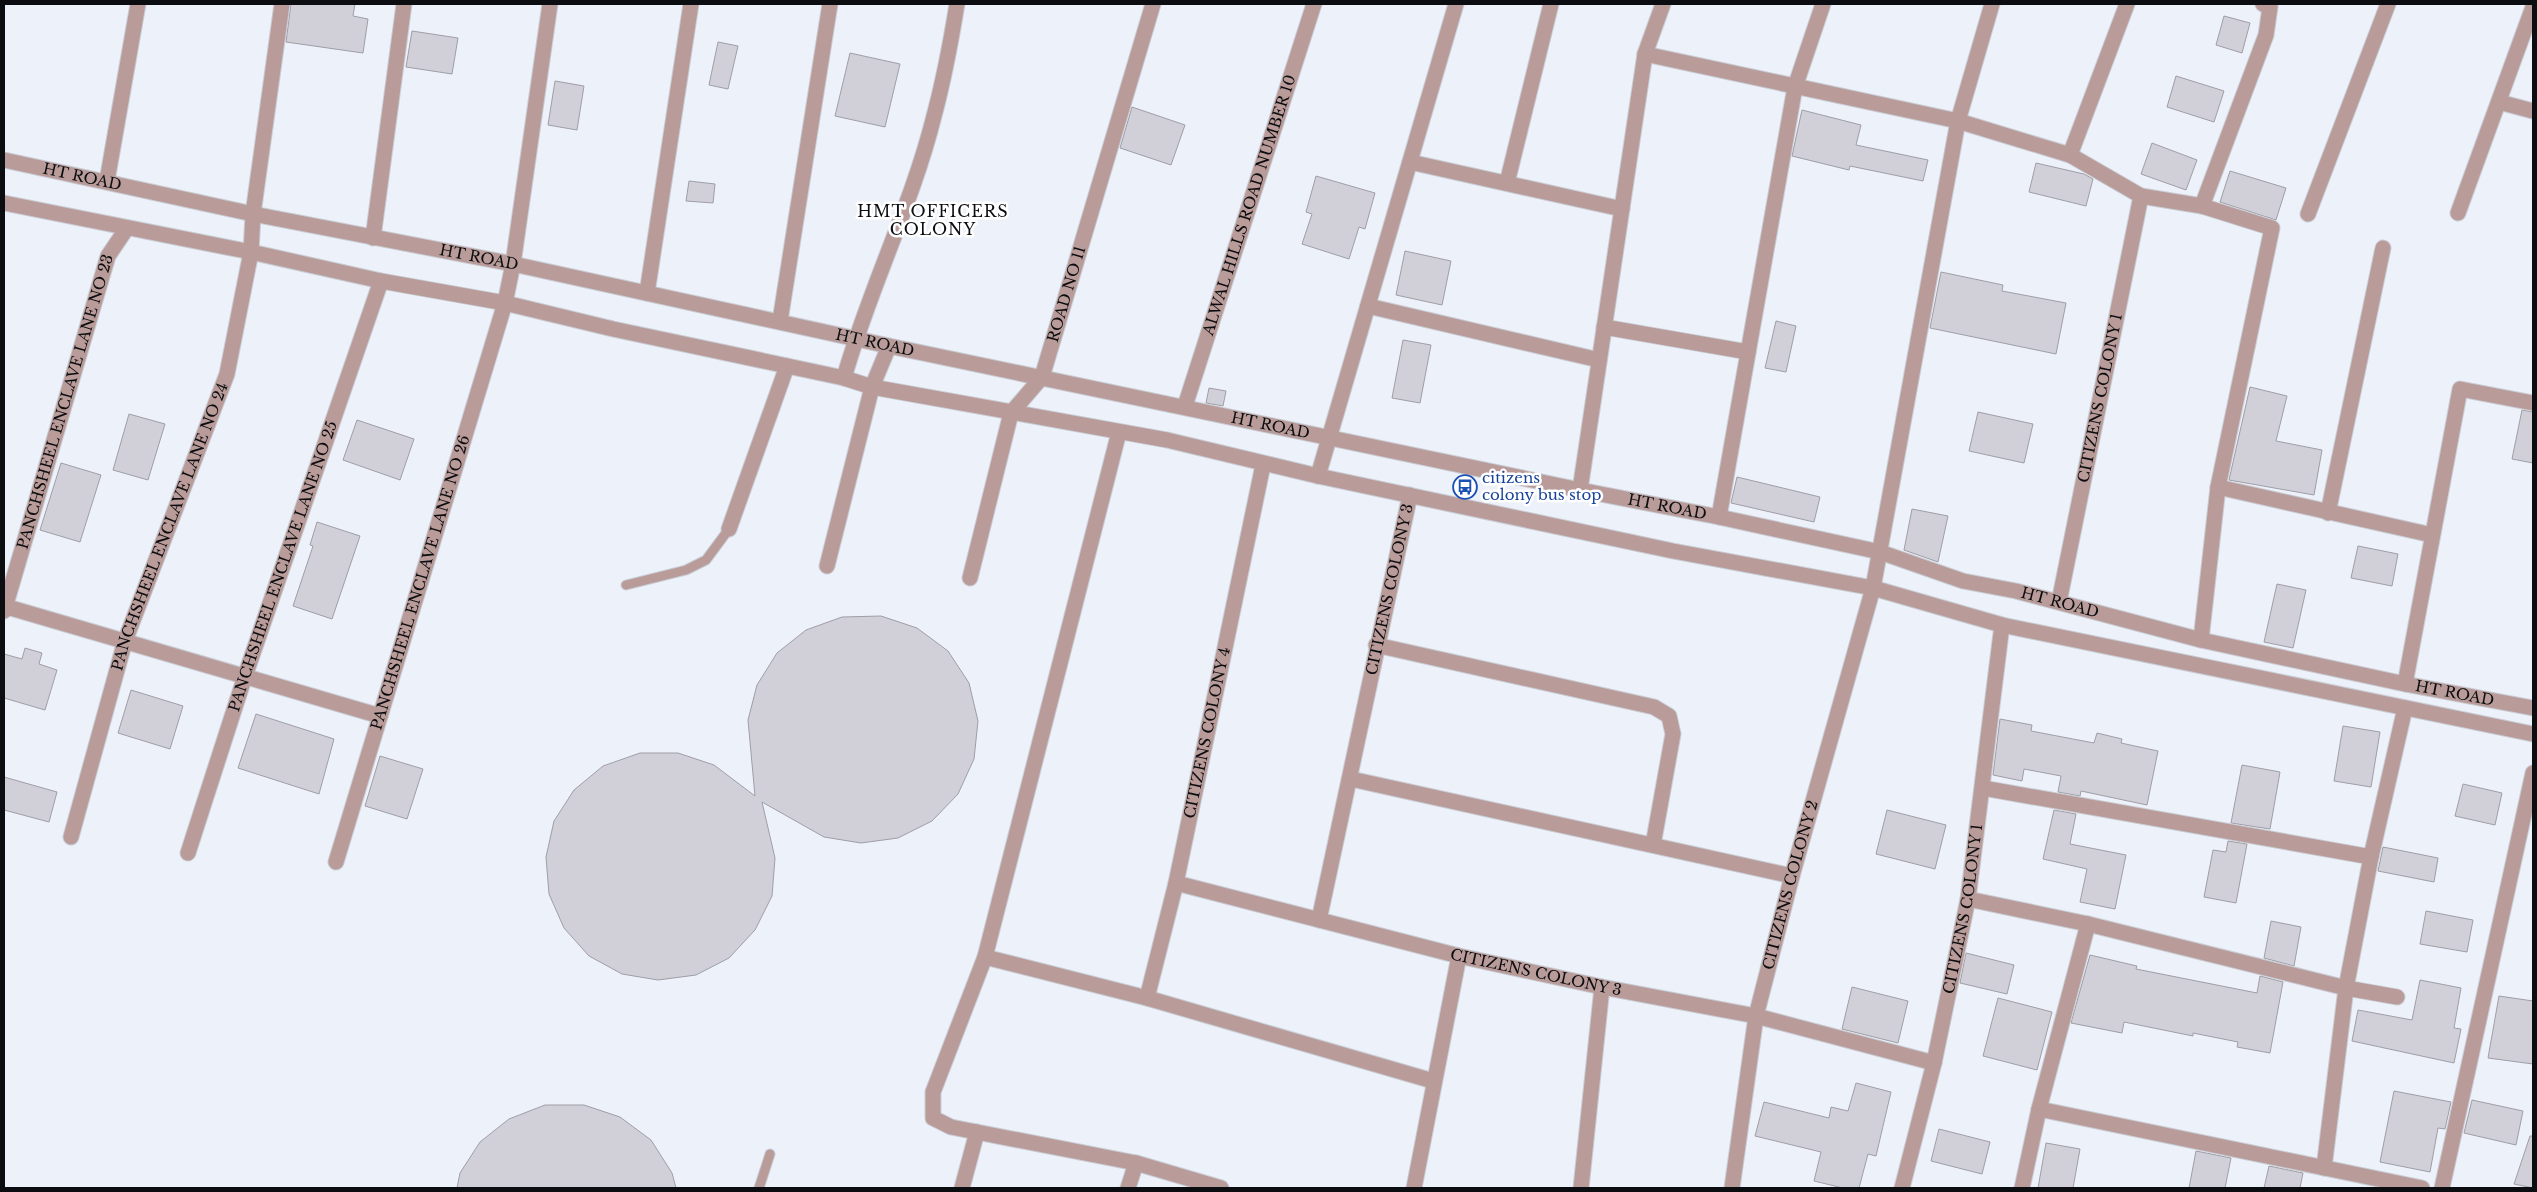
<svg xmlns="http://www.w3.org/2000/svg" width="2537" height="1192" font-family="'Libre Baskerville',serif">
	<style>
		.building { fill: #d1d0d9; stroke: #9f9ea6 }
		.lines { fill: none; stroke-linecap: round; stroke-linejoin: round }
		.service-casing { stroke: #c9cdd5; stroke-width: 11 }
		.minor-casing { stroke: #c9cdd5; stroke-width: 17 }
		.tertiary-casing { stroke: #c9cdd5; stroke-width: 17 }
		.service { stroke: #b99c99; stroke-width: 9 }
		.minor { stroke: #b99c99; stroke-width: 15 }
		.tertiary { stroke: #b99c99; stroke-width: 15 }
		.labels { text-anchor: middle; stroke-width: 5; stroke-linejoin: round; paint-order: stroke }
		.street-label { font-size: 15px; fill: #0c0d10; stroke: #fff }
		.transit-label { font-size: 15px; fill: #164399; stroke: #fff; text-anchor: start }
		.neighbourhood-label { font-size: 16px; letter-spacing: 1px; fill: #0c0d10; stroke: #fff }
	</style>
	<rect width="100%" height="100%" fill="#edf1fa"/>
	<path class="building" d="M291 4H355L353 16 368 19 363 53 286 42Z
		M2224 16 2250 23 2242 53 2216 45Z
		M412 31 458 38 452 74 406 67Z
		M718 42 738 46 728 89 709 85Z
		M850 53 900 64 885 127 835 116Z
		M2176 76 2224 91 2214 122 2167 107Z
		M555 81 584 86 577 130 548 125Z
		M1132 107 1185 125 1171 165 1120 148Z
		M1802 110 1861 125 1856 145 1928 160 1923 181 1850 166 1849 170 1792 156Z
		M2152 143 2197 160 2186 190 2141 174Z
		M2036 163 2084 174 2093 179 2086 206 2029 192Z
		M2230 171 2286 188 2276 220 2220 202Z
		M1316 176 1375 193 1365 229 1359 227 1349 259 1302 244 1312 214 1306 212Z
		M689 181 715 184 713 203 686 201Z
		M1405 251 1451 261 1442 305 1396 295Z
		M1941 272 2003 285 2002 291 2066 303 2056 354 1930 328Z
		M1776 321 1796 326 1786 372 1765 368Z
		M1403 340 1431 345 1420 403 1392 398Z
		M2250 387 2287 396 2276 441 2322 450 2314 495 2229 480Z
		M1209 388 1226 391 1223 406 1206 403Z
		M2522 410 2533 412V463L2512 459Z
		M1978 412 2033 424 2024 463 1969 451Z
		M129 414 165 424 148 480 113 470Z
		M357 420 414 439 400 480 343 460Z
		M61 463 101 475 80 542 40 530Z
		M1737 477 1820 497 1814 522 1731 503Z
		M1912 509 1948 516 1938 562 1904 550Z
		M317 522 360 536 332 619 293 606 313 546 310 545Z
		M2358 546 2398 554 2392 586 2351 578Z
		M2277 584 2306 590 2293 648 2264 642Z
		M881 616 917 628 948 651 969 683 978 721 974 759 958 794 932 821 898 838 861 843 824 837 762 802 775 858 772 896 755 930 729 958 696 975 658 980 622 974 589 956 564 928 549 894 546 857 554 821 574 790 603 766 640 753H678L714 765 755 796 748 720 757 685 777 653 806 630 842 617Z
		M25 648 42 653 39 664 57 670 45 710 4 698V654L22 659Z
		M131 690 183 706 170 749 118 733Z
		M256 714 334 739 319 794 238 768Z
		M2000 719 2032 725 2031 731 2094 743 2097 733 2122 739 2121 743 2158 751 2147 805 2081 791 2080 796 2058 792 2061 776 2024 769 2022 781 1993 775Z
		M2343 726 2380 732 2371 787 2334 781Z
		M380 756 423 769 407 819 365 806Z
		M2242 765 2280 772 2270 829 2231 823Z
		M4 777 57 792 49 822 4 810Z
		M2463 784 2502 793 2495 825 2455 816Z
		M1887 810 1946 825 1935 869 1876 854Z
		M2054 810 2076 814 2070 844 2126 855 2115 909 2080 902 2087 869 2043 859Z
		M2228 841 2247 844 2236 903 2204 897 2213 850 2226 852Z
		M2383 847 2438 858 2434 882 2378 871Z
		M2426 911 2473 920 2467 952 2420 944Z
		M2271 921 2301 927 2294 966 2264 958Z
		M1966 953 2014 965 2007 994 1960 983Z
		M2090 955 2137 966 2136 969 2257 993 2260 976 2283 982 2270 1053 2237 1047 2238 1042 2193 1033V1036L2124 1022 2122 1033 2071 1023Z
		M2420 980 2461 988 2454 1028 2461 1029 2454 1063 2352 1041 2358 1010 2412 1020Z
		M1852 987 1908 1001 1898 1043 1842 1029Z
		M2499 996 2533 1001V1064L2488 1058Z
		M1998 998 2052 1012 2037 1070 1983 1056Z
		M1856 1083 1891 1092 1876 1156 1868 1154 1859 1188H1843L1814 1181 1821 1152 1755 1136 1764 1102 1829 1118 1831 1107 1848 1111Z
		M2394 1091 2451 1102 2445 1129 2438 1128 2430 1172 2380 1162Z
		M2472 1100 2523 1111 2516 1145 2464 1133Z
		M545 1105H584L620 1117 651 1140 672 1173 676 1188H457L460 1173 480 1142 509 1119Z
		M1939 1129 1990 1142 1982 1174 1931 1161Z
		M2530 1136H2533V1188L2514 1184Z
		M2046 1143 2080 1149 2073 1188H2038Z
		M2196 1151 2231 1158 2225 1188H2189Z
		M2269 1166 2303 1173 2300 1188H2264Z"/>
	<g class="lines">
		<g class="service-casing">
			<path id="service" d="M626 585 686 570 706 560 729 529
				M759 1188 770 1154"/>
		</g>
		<g class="minor-casing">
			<g id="minor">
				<path d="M1645 54 1958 121 2070 155 2127 4"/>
				<path d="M2499 102 2533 111"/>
				<path d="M2070 155 2141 196 2202 206 2272 228 2218 487 2201 640"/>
				<path d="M1410 162 1622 209"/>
				<path d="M107 181 138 4"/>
				<path d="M1507 183 1551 4"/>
				<path d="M2202 206 2266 35 2270 7 2263 4"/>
				<path d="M2458 213 2533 7"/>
				<path d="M2308 214 2388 4"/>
				<path d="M373 238 404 4"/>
				<path d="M647 293 691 4"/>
				<path d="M1368 306 1599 360"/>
				<path d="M780 321 830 4"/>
				<path d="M1604 327 1748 352"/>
				<path d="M844 378C869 289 912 205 934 116 944 79 951 41 957 4"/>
				<path id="s1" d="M1185 406 1314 4"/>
				<path d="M1119 432 985 957 933 1092V1118L951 1127 1136 1163 1221 1188"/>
				<path d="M1318 476 1456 4"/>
				<path d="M2218 487 2432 535"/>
				<path d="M1580 490 1645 54 1663 4"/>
				<path d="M2328 513 2383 248"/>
				<path d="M1719 517 1795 87 1823 4"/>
				<path d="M729 529 787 366"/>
				<path d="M827 566 872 387 889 346"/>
				<path id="s2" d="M970 578 1011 413 1042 377 1153 4"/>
				<path id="s3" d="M2059 602 2141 196"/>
				<path d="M4 606 380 716"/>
				<path id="s4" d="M4 611 108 256 127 228"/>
				<path d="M1376 645 1654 707 1669 716 1673 734 1653 845"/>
				<path d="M2405 684 2460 389 2533 403"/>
				<path d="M1351 779 1792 876"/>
				<path d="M1983 788 2371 857"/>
				<path id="s5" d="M71 837 125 641 227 374 251 252 253 214 282 4"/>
				<path id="s6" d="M188 853 245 676 381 281"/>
				<path id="s7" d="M336 862 505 303 513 264 550 4"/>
				<path id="s8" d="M1176 883 1459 956 1602 987 1756 1016 1934 1063"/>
				<path d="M1968 899 2088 924 2346 988 2397 997"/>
				<path id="s9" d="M1319 920 1410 495"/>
				<path d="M985 957 1147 998 1433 1081"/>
				<path id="s10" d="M1147 998 1176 883 1263 465"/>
				<path d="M2039 1109 2422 1188"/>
				<path d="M2324 1168 2346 988 2371 857 2405 708"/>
				<path d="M962 1188 977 1132"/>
				<path d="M1128 1188 1136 1163"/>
				<path d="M1414 1188 1459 956"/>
				<path d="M1581 1188 1602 987"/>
				<path id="s11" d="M1732 1188 1756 1016 1792 876 1873 588 1958 121 1992 4"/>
				<path id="s12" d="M1902 1188 1934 1063 1968 899 2002 625"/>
				<path d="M2022 1188 2039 1109 2088 924"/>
				<path d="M2442 1188 2533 773"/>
			</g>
		</g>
		<g class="tertiary-casing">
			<g id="tertiary">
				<path id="s13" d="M4 160 253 214 513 264 889 346 1580 490 1719 517 1880 552 1963 581 2016 591 2201 640 2405 684 2533 708"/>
				<path d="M4 203 251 252 381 281 505 303 613 329 844 378 872 387 1167 440 1318 476 1673 551 1873 588 2002 625 2533 734"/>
			</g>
		</g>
		<use href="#service" class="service"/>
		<use href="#minor" class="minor"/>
		<use href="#tertiary" class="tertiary"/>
	</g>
	<defs>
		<g id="bus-ring" transform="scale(1.25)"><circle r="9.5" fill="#fff" stroke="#1a4fb4" stroke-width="1.5"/><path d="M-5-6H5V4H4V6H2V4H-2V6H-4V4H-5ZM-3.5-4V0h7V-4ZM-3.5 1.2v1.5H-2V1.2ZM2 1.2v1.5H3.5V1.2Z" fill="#1a4fb4"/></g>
	</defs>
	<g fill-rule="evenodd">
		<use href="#bus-ring" x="1465" y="487"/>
	</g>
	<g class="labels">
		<g class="street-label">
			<text dy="5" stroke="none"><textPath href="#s13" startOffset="80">HT ROAD</textPath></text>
			<text dy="5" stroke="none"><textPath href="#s1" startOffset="211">ALWAL HILLS ROAD NUMBER 10</textPath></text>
			<text dy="5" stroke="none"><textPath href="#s13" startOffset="485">HT ROAD</textPath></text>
			<text dy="5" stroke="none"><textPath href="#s2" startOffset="304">ROAD NO 11</textPath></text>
			<text dy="5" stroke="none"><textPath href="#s13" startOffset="890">HT ROAD</textPath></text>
			<text dy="5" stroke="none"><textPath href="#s3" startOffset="208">CITIZENS COLONY 1</textPath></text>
			<text dy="5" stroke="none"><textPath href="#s4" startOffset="218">PANCHSHEEL ENCLAVE LANE NO 23</textPath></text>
			<text dy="5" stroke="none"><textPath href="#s13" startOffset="1294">HT ROAD</textPath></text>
			<text dy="5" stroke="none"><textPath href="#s13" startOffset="1699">HT ROAD</textPath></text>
			<text dy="5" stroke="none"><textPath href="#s5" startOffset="326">PANCHSHEEL ENCLAVE LANE NO 24</textPath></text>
			<text dy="5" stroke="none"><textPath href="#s6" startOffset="302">PANCHSHEEL ENCLAVE LANE NO 25</textPath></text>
			<text dy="5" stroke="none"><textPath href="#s7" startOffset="292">PANCHSHEEL ENCLAVE LANE NO 26</textPath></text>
			<text dy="5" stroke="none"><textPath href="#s9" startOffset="338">CITIZENS COLONY 3</textPath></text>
			<text dy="5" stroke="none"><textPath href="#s13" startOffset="2104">HT ROAD</textPath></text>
			<text dy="5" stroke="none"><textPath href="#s13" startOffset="2509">HT ROAD</textPath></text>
			<text dy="5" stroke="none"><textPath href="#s10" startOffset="272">CITIZENS COLONY 4</textPath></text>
			<text dy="5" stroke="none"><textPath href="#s11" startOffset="309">CITIZENS COLONY 2</textPath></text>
			<text dy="5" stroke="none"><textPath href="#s12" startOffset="286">CITIZENS COLONY 1</textPath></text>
			<text dy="5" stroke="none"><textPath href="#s8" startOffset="371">CITIZENS COLONY 3</textPath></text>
		</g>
		<g class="transit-label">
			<text x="1482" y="483">citizens<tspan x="1482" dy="17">colony bus stop</tspan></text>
		</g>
		<g class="neighbourhood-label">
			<text x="933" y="217">HMT OFFICERS<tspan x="933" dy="18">COLONY</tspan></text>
		</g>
	</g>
	<rect width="2537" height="1192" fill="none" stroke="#0c0d10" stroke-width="10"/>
</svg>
